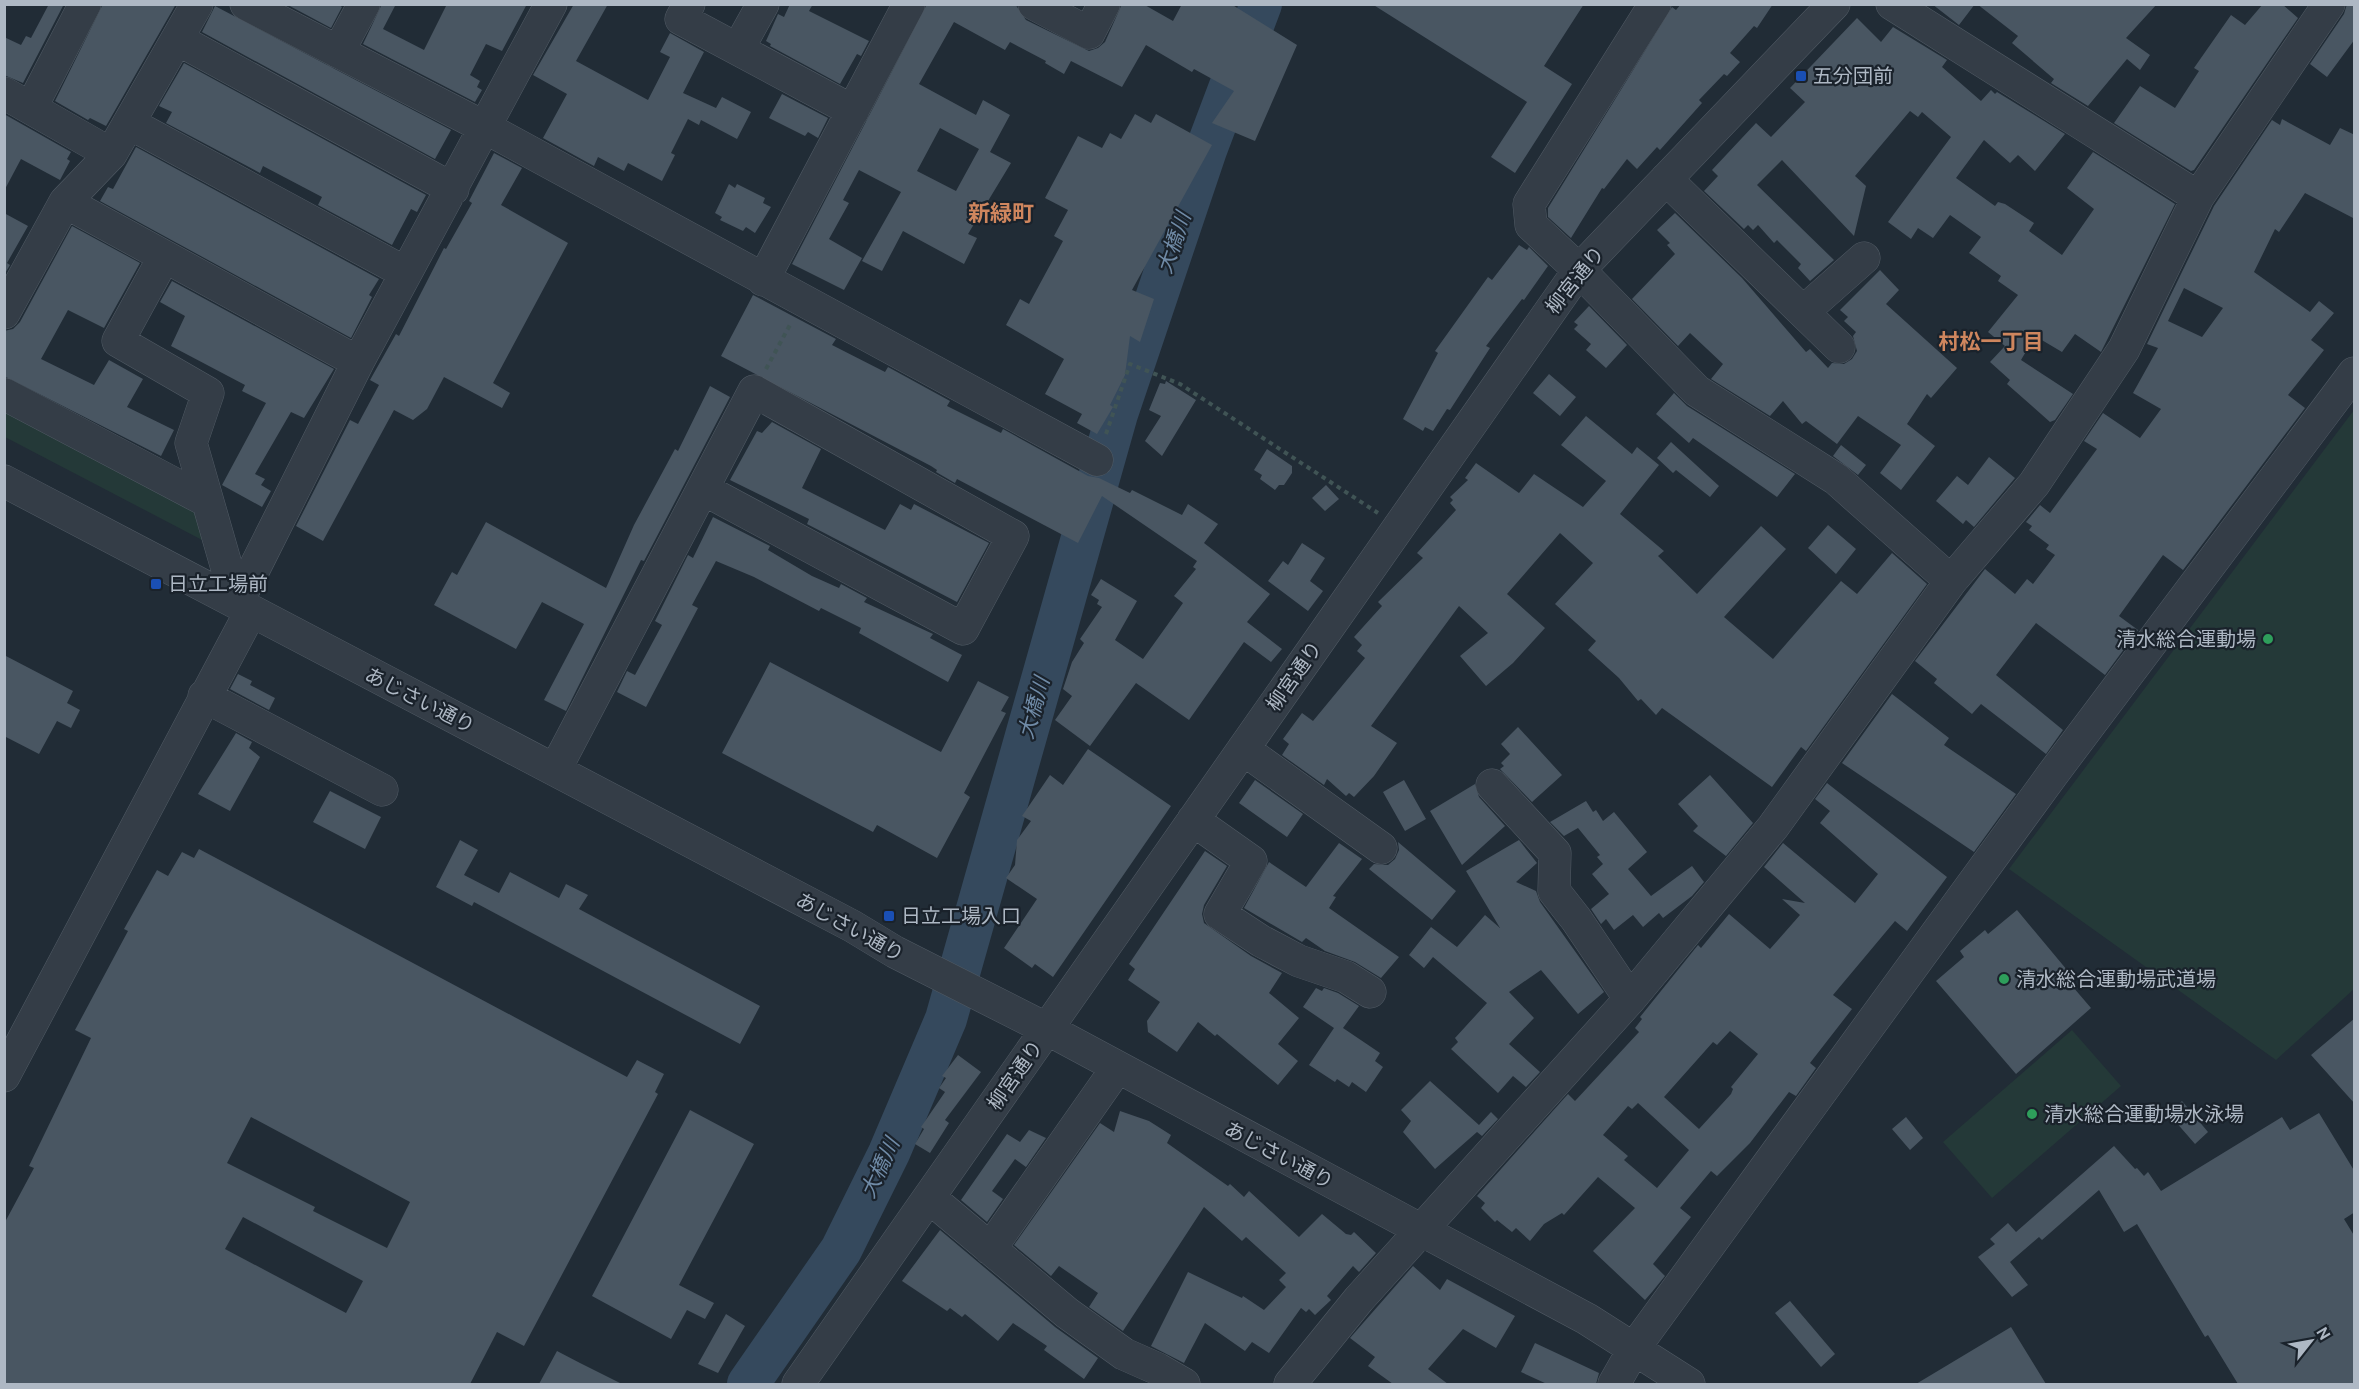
<svg xmlns="http://www.w3.org/2000/svg" width="2359" height="1389" font-family="Cabin,'Noto Sans JP',sans-serif">
	<style>
		.green { fill: #243938 }
		.lines { fill: none; stroke-linecap: round; stroke-linejoin: round }
		.river { stroke: #35495d; stroke-width: 42 }
		.building { fill: #495662; fill-rule: evenodd }
		.minor-casing { stroke: #515b65; stroke-width: 33 }
		.path { stroke: #405455; stroke-width: 4; stroke-dasharray: 4.5 4.5; stroke-linecap: butt }
		.minor { stroke: #343d47; stroke-width: 32 }
		.transit-dot { fill: #1a4fb4; stroke: #1a222b; stroke-width: 2 }
		.leisure-dot { fill: #2e9e5b; stroke: #1a222b; stroke-width: 2 }
		.labels { text-anchor: middle; stroke-width: 4.5; stroke-linejoin: round; paint-order: stroke }
		.poi-label { font-size: 20px; fill: #aeb8c4; stroke: #1a222b; text-anchor: start }
		.street-label { font-size: 20px; fill: #aeb8c4; stroke: #1a222b }
		.water-label { font-size: 21px; font-style: italic; fill: #708ba7; stroke: #1a222b }
		.neighbourhood-label { font-size: 21px; font-weight: bold; fill: #cf865e; stroke: #1a222b }
		.quarter-label { font-size: 22px; font-weight: bold; fill: #cf865e; stroke: #1a222b }
	</style>
	<rect width="100%" height="100%" fill="#212c36"/>
	<path class="green" d="M4 404 203 509 206 542 5 437Z
		M2354 410V989L2276 1060 2009 869Z
		M2072 1030 2121 1086 1992 1198 1943 1142Z"/>
	<g class="lines">
		<path class="river" d="M748 1384 841 1250 889 1153 946 1019 1117 414 1206 150 1261 4"/>
	</g>
	<path class="building" d="M49 4H64L23 83 4 75V37L21 45 26 36 31 38Z
		M103 4H176L106 126 90 118 88 120 55 101Z
		M286 4H338L342 7 331 28Z
		M382 4H396L383 29 424 50 447 4H527L502 51 486 44 470 75 480 81 477 87 482 90 475 102 363 44Z
		M574 4H608L576 61 648 100 670 57 660 52 670 33 704 52 683 93 716 108 722 97 751 112 737 139 701 120 699 125 688 119 671 153 675 155 662 181 628 163 624 171 598 157 594 166 543 138 567 94 533 75Z
		M790 4H813L809 11 869 41 861 56 857 54 840 84 770 46 771 44 766 41 778 14 784 17Z
		M927 4H1015L1026 20 1089 51 1098 48 1105 42 1122 4H1143L1173 21 1182 4H1231L1297 45 1255 141 1212 123 1234 91 1194 69 1192 72 1146 45 1122 87 1071 61 1064 74 1045 63 1046 61 1010 42 1005 50 954 22 919 84 976 115 983 100 1010 115 990 152 1011 163 968 234 977 238 964 264 903 231 882 271 862 261 901 192 859 170 843 200 849 203 829 239 862 258 844 290 792 264ZM940 128 979 149 956 191 917 171Z
		M1372 4H1584L1544 66 1572 84 1515 173 1491 157 1527 102Z
		M1681 4H1773L1757 28 1754 26 1730 53 1740 62 1727 76 1724 74 1699 100 1702 103 1660 150 1657 147 1637 169 1627 159 1604 189 1602 188 1571 238 1548 217V208L1672 7 1676 10Z
		M1932 4H1975L1959 25Z
		M1977 4H2157L2126 38 2150 55 2140 70 2127 59 2088 106 2051 83 2054 79 2012 43 2018 36Z
		M2263 4H2282L2298 18 2194 170 2191 171 2114 123 2140 86 2175 108 2199 71 2194 68 2231 15 2245 25Z
		M2347 4H2355V39L2327 77 2310 64 2344 14Z
		M215 6 451 130 435 159 202 32Z
		M1857 18 1881 42 1893 27 1947 60 1942 67 1981 101 1991 90 1995 94 1997 92 2065 134 2035 171 2018 155 2010 163 1984 140 1956 178 1995 206 1998 202 2005 204 2034 223 2029 231 2062 255 2094 209 2067 188 2093 152 2175 204 2101 352 2075 334 2062 352 2035 336 2021 360 2073 394 2055 420 2050 422 2007 384 2010 380 1990 362 2005 346 1988 332 2018 295 1998 281 2001 276 1969 253 1981 237 1950 215 1933 238 1918 228 1911 239 1888 222 1951 137 1922 112 1918 117 1910 111 1855 176 1866 186 1854 236 1782 160 1757 185 1834 260 1810 281 1798 268 1801 264 1777 240 1774 243 1758 225 1753 230 1748 225 1744 229 1704 191 1718 176 1712 170 1756 123 1771 137 1805 102 1790 88Z
		M184 63 426 195 417 212 411 209 392 245 318 205 322 197 263 166 260 173 166 123 172 112 159 106Z
		M782 94 828 118 818 138 808 132 805 136 769 118Z
		M4 114 71 152 67 159 70 161 60 180 21 159 4 191Z
		M1135 114 1151 123 1156 114 1212 145 1132 290 1154 299 1140 342 1130 336 1125 375 1110 405 1113 407 1097 434 1077 423 1082 414 1045 394 1064 359 1006 325 1020 299 1029 304 1063 241 1054 236 1068 210 1045 198 1078 136 1102 148 1110 133 1121 139Z
		M2282 119 2330 145 2340 128 2355 135V219L2305 193 2279 232 2275 229 2254 272 2310 312 2319 301 2334 313 2311 340 2324 350 2288 395 2305 408 2183 570 2163 555 2119 616 2138 630 2105 675 2036 623 1996 675 2063 730 2046 754 1981 704 1972 714 1934 683 1937 679 1915 661 1985 569 2015 594 2027 579 2033 584 2055 555 2046 549 2049 545 2029 530 2032 526 2026 522 2040 505 2050 513 2097 449 2084 441 2103 413 2140 438 2161 409 2133 393 2158 348 2147 344 2214 206 2272 120 2280 125ZM2184 288 2223 308 2202 337 2168 321Z
		M136 147 379 279 369 295 372 297 351 338 100 201 108 187 113 189Z
		M494 153 522 168 501 205 568 243 493 383 510 393 502 408 444 377 427 409 413 420 394 410 323 541 296 526 350 420 358 424 379 385 370 380 396 334 399 336 444 248 446 249 472 203 469 201Z
		M729 184 735 188 737 184 765 198 763 203 771 207 755 233 746 227 743 231 720 220 722 217 715 213Z
		M4 213 28 226 7 263 10 265 4 275Z
		M1675 213 1742 278 1806 352 1810 349 1828 368 1832 363 1844 364 1852 359 1857 351 1853 336 1856 332 1844 321 1848 317 1840 310 1880 270 1899 290 1886 304 1957 368 1931 398 1927 394 1907 424 1935 446 1901 490 1880 473 1901 445 1858 416 1837 444 1806 421 1802 424 1783 401 1770 416 1711 379 1723 364 1690 333 1678 346 1632 299 1675 254 1667 245 1670 243 1657 230Z
		M72 226 140 263 104 328 68 310 41 359 94 385 109 360 143 379 127 407 174 430 161 456 4 376V331L13 329 20 322Z
		M1519 245 1527 250 1529 247 1548 266 1524 300 1522 299 1486 346 1490 348 1450 410 1447 409 1433 431 1425 427 1423 431 1403 419 1438 353 1435 351 1488 277 1492 280Z
		M172 281 334 369 304 418 291 412 255 474 265 479 261 485 271 491 262 507 222 485 266 403 242 391 245 385 171 346 185 316 160 302Z
		M753 295 836 339 832 345 885 372 888 367 950 401 947 406 1001 433 1003 429 1088 476 1099 478 1130 493 1132 490 1182 515 1188 504 1218 524 1204 543 1270 594 1247 622 1282 649 1271 662 1244 642 1189 720 1136 683 1090 746 1055 720 1072 696 1063 689 1072 662 1084 643 1080 639 1102 607 1097 604 1099 600 1091 595 1101 579 1137 601 1115 640 1143 659 1183 603 1174 596 1196 569 1193 567 1197 561 1102 496 1078 543 957 479 955 483 936 472 937 470 931 466 721 356Z
		M1589 306 1627 345 1606 368 1586 350 1591 344 1574 329 1578 325 1574 322Z
		M1549 374 1576 397 1560 416 1533 393Z
		M1166 381 1196 400 1162 456 1145 441 1161 416 1149 410 1160 383 1165 384Z
		M710 386 730 397 644 561 641 560 566 711 544 700 584 624 542 602 516 649 434 605 452 572 457 575 486 522 606 588 634 525 675 449 678 451Z
		M1674 393 1687 406 1795 474 1777 497 1693 438 1689 443 1656 414Z
		M1586 416 1632 454 1637 447 1659 465 1620 514 1664 551 1658 556 1697 594 1761 526 1786 549 1724 617 1773 659 1841 581 1857 594 1892 553 1927 584 1806 751 1801 747 1772 787 1662 708 1656 715 1641 699 1638 701 1619 678 1588 650 1596 641 1555 604 1593 563 1560 533 1507 594 1545 628 1513 663 1486 686 1460 656 1488 633 1459 606 1371 726 1397 743 1374 776 1354 797 1349 793 1346 796 1327 779 1324 785 1282 755 1289 744 1283 739 1302 713 1313 721 1365 658 1357 651 1362 645 1354 637 1382 606 1378 602 1423 558 1417 553 1456 510 1450 503 1453 500 1450 497 1468 480 1465 478 1476 463 1519 493 1534 474 1583 507 1606 481 1561 445Z
		M772 422 821 449 802 488 885 530 900 504 911 510 914 504 989 543 957 602 807 524 809 519 730 480 757 431 762 433Z
		M1671 442 1719 486 1710 497 1676 470 1673 473 1657 458Z
		M1841 445 1866 465 1858 475 1833 456Z
		M1267 449 1292 466V473L1284 485H1279L1275 490 1260 479 1262 475 1254 470Z
		M1989 457 2015 478 1974 527 1966 520 1963 524 1936 501 1957 476 1968 485Z
		M1326 485 1339 499 1325 511 1312 498Z
		M713 517 770 546 768 550 812 576 839 588 841 584 867 598 864 602 933 634 930 638 962 655 948 682 859 633 861 628 821 608 819 611 754 577 716 561 692 605 698 608 646 707 617 692 627 671 635 675 662 625 655 621 688 555 693 558Z
		M1828 525 1856 549 1836 574 1808 548Z
		M1302 543 1325 558 1310 581 1323 591 1308 611 1268 581 1283 561 1288 565Z
		M4 655 73 691 67 703 80 710 71 728 57 721 39 754 4 736Z
		M770 662 941 752 978 681 1009 697 1001 711 1006 713 964 793 970 797 937 858 877 825 873 832 722 753Z
		M238 674 252 681 250 685 275 698 269 710 230 689Z
		M1892 694 1949 738 1944 745 2016 794 1974 852 1842 763Z
		M1518 727 1562 775 1532 802 1500 769 1504 766 1501 763 1510 754 1501 744Z
		M236 733 252 742 249 748 260 757 230 811 198 794Z
		M1088 749 1171 806 1053 977 1035 964 1032 968 1004 948 1037 899 1006 878 1015 865 1017 840 1031 821 1022 816 1050 775 1063 785Z
		M1710 775 1753 823 1726 856 1693 831 1698 826 1678 804Z
		M1255 780 1303 814 1287 837 1239 803Z
		M1404 780 1426 819 1405 831 1383 792Z
		M1827 783 1947 877 1907 931 1895 921 1833 995 1852 1009 1810 1063 1816 1068 1796 1096 1789 1092 1750 1143 1717 1176 1711 1171 1680 1208 1691 1217 1653 1264 1665 1276 1652 1292 1645 1300 1593 1251 1635 1208 1598 1177 1564 1215 1562 1213 1544 1224 1530 1241 1516 1228 1512 1232 1497 1220 1495 1222 1481 1208 1485 1203 1477 1196 1568 1094 1575 1101 1639 1032 1635 1028 1642 1019 1640 1017 1698 945 1701 948 1729 914 1770 949 1800 915 1782 899 1805 903 1764 867 1783 843 1855 903 1878 874 1820 823 1830 811 1815 799ZM1730 1031 1758 1054 1731 1087 1733 1089 1731 1094 1699 1129 1664 1097 1713 1042 1717 1045ZM1638 1103 1689 1150 1657 1188 1624 1160 1628 1156 1603 1135 1628 1106 1632 1109Z
		M1475 784 1479 797 1505 826 1462 865 1430 811Z
		M330 791 381 817 365 849 313 822Z
		M1586 801 1593 812 1596 810 1603 821 1614 812 1647 852 1628 869 1651 896 1692 866 1704 882 1692 896 1663 918 1659 913 1643 927 1633 915 1614 930 1606 919 1601 924 1591 909 1609 894 1592 874 1603 864 1597 857 1600 855 1578 828 1564 836 1550 822Z
		M460 840 478 850 464 875 499 893 510 872 559 898 566 884 588 895 579 909 760 1006 740 1044 474 902 472 906 436 887Z
		M1519 840 1537 863 1516 882 1536 891 1540 902 1604 992 1578 1014 1541 970 1509 992 1534 1018 1509 1044 1540 1072 1526 1087 1513 1076 1498 1093 1451 1049 1458 1042 1455 1038 1487 1003 1433 957 1424 968 1409 955 1431 927 1457 947 1485 915 1500 928 1466 871Z
		M1398 842 1456 891 1432 920 1369 869 1374 864 1388 865 1395 859 1399 850Z
		M1339 843 1362 859 1333 896 1336 897 1329 908 1399 957 1381 978 1355 962 1325 951 1306 938 1302 942 1244 908 1269 862 1306 887Z
		M199 849 627 1077 637 1060 664 1074 655 1092 658 1094 524 1346 497 1332 470 1384H4V1224L34 1168 29 1166 91 1038 75 1030 128 931 124 929 157 870 168 876 182 852 194 858ZM251 1117 410 1202 387 1248 313 1211 315 1207 227 1163ZM243 1217 363 1281 346 1313 225 1249Z
		M1205 851 1227 866 1204 905 1202 914 1204 923 1251 956 1282 973 1269 993 1299 1018 1278 1044 1298 1061 1278 1085 1217 1034 1215 1036 1198 1022 1177 1052 1148 1032 1147 1021 1160 1002 1128 980 1135 969 1129 964Z
		M2017 910 2072 976 2067 980 2091 1008 2016 1074 1936 981 1964 957 1960 951 1985 930 1988 934Z
		M1316 988 1322 991 1324 988 1338 993 1359 1006 1343 1028 1380 1053 1375 1061 1383 1067 1366 1092 1352 1082 1349 1087 1337 1079 1335 1082 1309 1065 1334 1028 1303 1007Z
		M2355 1018V1104L2311 1055Z
		M958 1055 981 1072 945 1120 949 1123 930 1153 915 1144 924 1129 921 1127 945 1092 939 1088 946 1078 942 1076Z
		M1430 1081 1479 1125 1491 1112 1498 1119 1482 1136 1477 1132 1435 1169 1403 1132 1411 1121 1401 1110Z
		M2182 1101 2208 1132 2195 1144 2168 1113Z
		M690 1110 754 1144 679 1285 714 1303 705 1319 687 1310 671 1339 592 1296Z
		M1120 1111 1149 1121 1171 1135 1167 1143 1228 1186 1230 1184 1244 1197 1249 1191 1299 1237 1322 1214 1346 1234 1351 1235 1354 1232 1376 1253 1359 1272 1353 1266 1327 1296 1331 1300 1315 1315 1309 1309 1306 1312 1301 1308 1269 1353 1252 1342 1245 1351 1205 1323 1184 1363 1151 1346 1188 1272 1242 1298 1243 1296 1264 1310 1286 1287 1279 1280 1286 1273 1246 1237 1242 1241 1204 1207 1123 1331 1089 1307 1098 1293 1059 1266 1051 1276 1014 1245 1100 1123 1114 1132Z
		M2319 1113 2355 1172V1212L2344 1219 2355 1237V1384H2238L2208 1335 2205 1337 2137 1224 2124 1232 2099 1190 2042 1240 2039 1237 2010 1262 2028 1285 2012 1297 1978 1257 1995 1244 1990 1239 2008 1223 2016 1232 2114 1146 2135 1169 2137 1168 2144 1176 2148 1172 2161 1191 2282 1117 2290 1130Z
		M1906 1117 1923 1138 1910 1150 1892 1129Z
		M1029 1130 1046 1138 1026 1167 1015 1159 992 1191 1003 1199 987 1222 961 1200 1007 1134 1020 1142Z
		M940 1230 1055 1327 1098 1358 1084 1379 1044 1350 1047 1346 1013 1323 998 1341 965 1314 962 1317 950 1308 947 1311 902 1281Z
		M1413 1266 1440 1290 1447 1279 1515 1316 1496 1348 1463 1329 1428 1369 1448 1384H1393L1368 1366 1375 1357 1350 1338Z
		M1790 1301 1835 1354 1821 1367 1775 1313Z
		M726 1314 745 1326 718 1373 698 1364Z
		M2011 1327 2046 1384H1916Z
		M1535 1343 1599 1373 1596 1384H1547L1521 1372Z
		M557 1351 580 1363 622 1384H539Z"/>
	<g class="lines">
		<g class="minor-casing">
			<path id="minor" d="M246 4 486 128 1097 460
				M689 4 681 19 853 111
				M1034 4 1089 33 1104 4
				M1655 4 1529 204 1531 225 1579 270 1697 391 1836 479 1951 581
				M1892 4 2198 197
				M177 39 453 189
				M738 49 763 4
				M338 52 364 4
				M4 93 111 154
				M31 108 85 4
				M129 123 406 273
				M1666 179 1839 347
				M65 202 358 362
				M164 257 118 341 208 393 191 443 237 603
				M763 280 909 4
				M1803 312 1864 258
				M4 313 65 202 111 154 197 4
				M4 394 207 501
				M4 481 852 926 895 952 1047 1029 1587 1319 1689 1384
				M237 603 358 362 551 4
				M204 696 382 790
				M1243 749 1381 848
				M555 770 754 391 1013 536 963 629 703 489
				M1492 785 1555 853 1554 891 1576 919 1630 999
				M1193 820 1251 861 1220 914 1261 941 1299 961 1346 977 1370 992
				M4 1076 251 611
				M930 1198 1067 1313 1124 1354 1158 1369 1184 1384
				M990 1249 1117 1068
				M798 1384 1579 270 1834 4
				M1290 1384 1359 1299 1630 999 1773 827 1951 581 2034 484 2124 349 2198 197 2329 4
				M1614 1384 1635 1347 2052 775 2354 373"/>
		</g>
		<path class="path" d="M766 369 791 323
			M1106 434 1130 364 1180 384 1378 513"/>
		<use href="#minor" class="minor"/>
	</g>
	<g class="transit-dot">
		<rect x="1795" y="70" width="12" height="12" rx="3"/>
		<rect x="150" y="578" width="12" height="12" rx="3"/>
		<rect x="883" y="910" width="12" height="12" rx="3"/>
	</g>
	<g class="leisure-dot">
		<circle cx="2268" cy="639" r="6"/>
		<circle cx="2004" cy="979" r="6"/>
		<circle cx="2032" cy="1114" r="6"/>
	</g>
	<g class="labels">
		<g class="poi-label">
			<text x="1813" y="83">五分団前</text>
			<text x="168" y="591">日立工場前</text>
			<text x="2256" y="646" text-anchor="end">清水総合運動場</text>
			<text x="901" y="923">日立工場入口</text>
			<text x="2016" y="986">清水総合運動場武道場</text>
			<text x="2044" y="1121">清水総合運動場水泳場</text>
		</g>
		<g class="street-label">
			<text transform="translate(1575 280) rotate(-51)" y="7">柳宮通り</text>
			<text transform="translate(1294 676) rotate(-55)" y="7">柳宮通り</text>
			<text transform="translate(420 700) rotate(27)" y="7">あじさい通り</text>
			<text transform="translate(850 927) rotate(29)" y="7">あじさい通り</text>
			<text transform="translate(1015 1075) rotate(-55)" y="7">柳宮通り</text>
			<text transform="translate(1279 1155) rotate(28)" y="7">あじさい通り</text>
		</g>
		<g class="water-label">
			<text transform="translate(1174 243) rotate(-71)" y="7">大橋川</text>
			<text transform="translate(1034 708) rotate(-74)" y="7">大橋川</text>
			<text transform="translate(880 1168) rotate(-65)" y="7">大橋川</text>
		</g>
		<g class="neighbourhood-label">
			<text x="1991" y="349">村松一丁目</text>
		</g>
		<g class="quarter-label">
			<text x="1001" y="221">新緑町</text>
		</g>
	</g>
	<rect width="2359" height="1389" fill="none" stroke="#aeb8c4" stroke-width="12"/>
	<g transform="translate(2311 1341) rotate(59)" stroke="#1a222b" stroke-width="4.5" paint-order="stroke">
	<path d="M0-4.5L10 22L0 15L-10 22Z" fill="#aeb8c4"/>
	<text y="-9" font-size="16" font-weight="bold" text-anchor="middle" fill="#aeb8c4">N</text>
	</g>
</svg>
